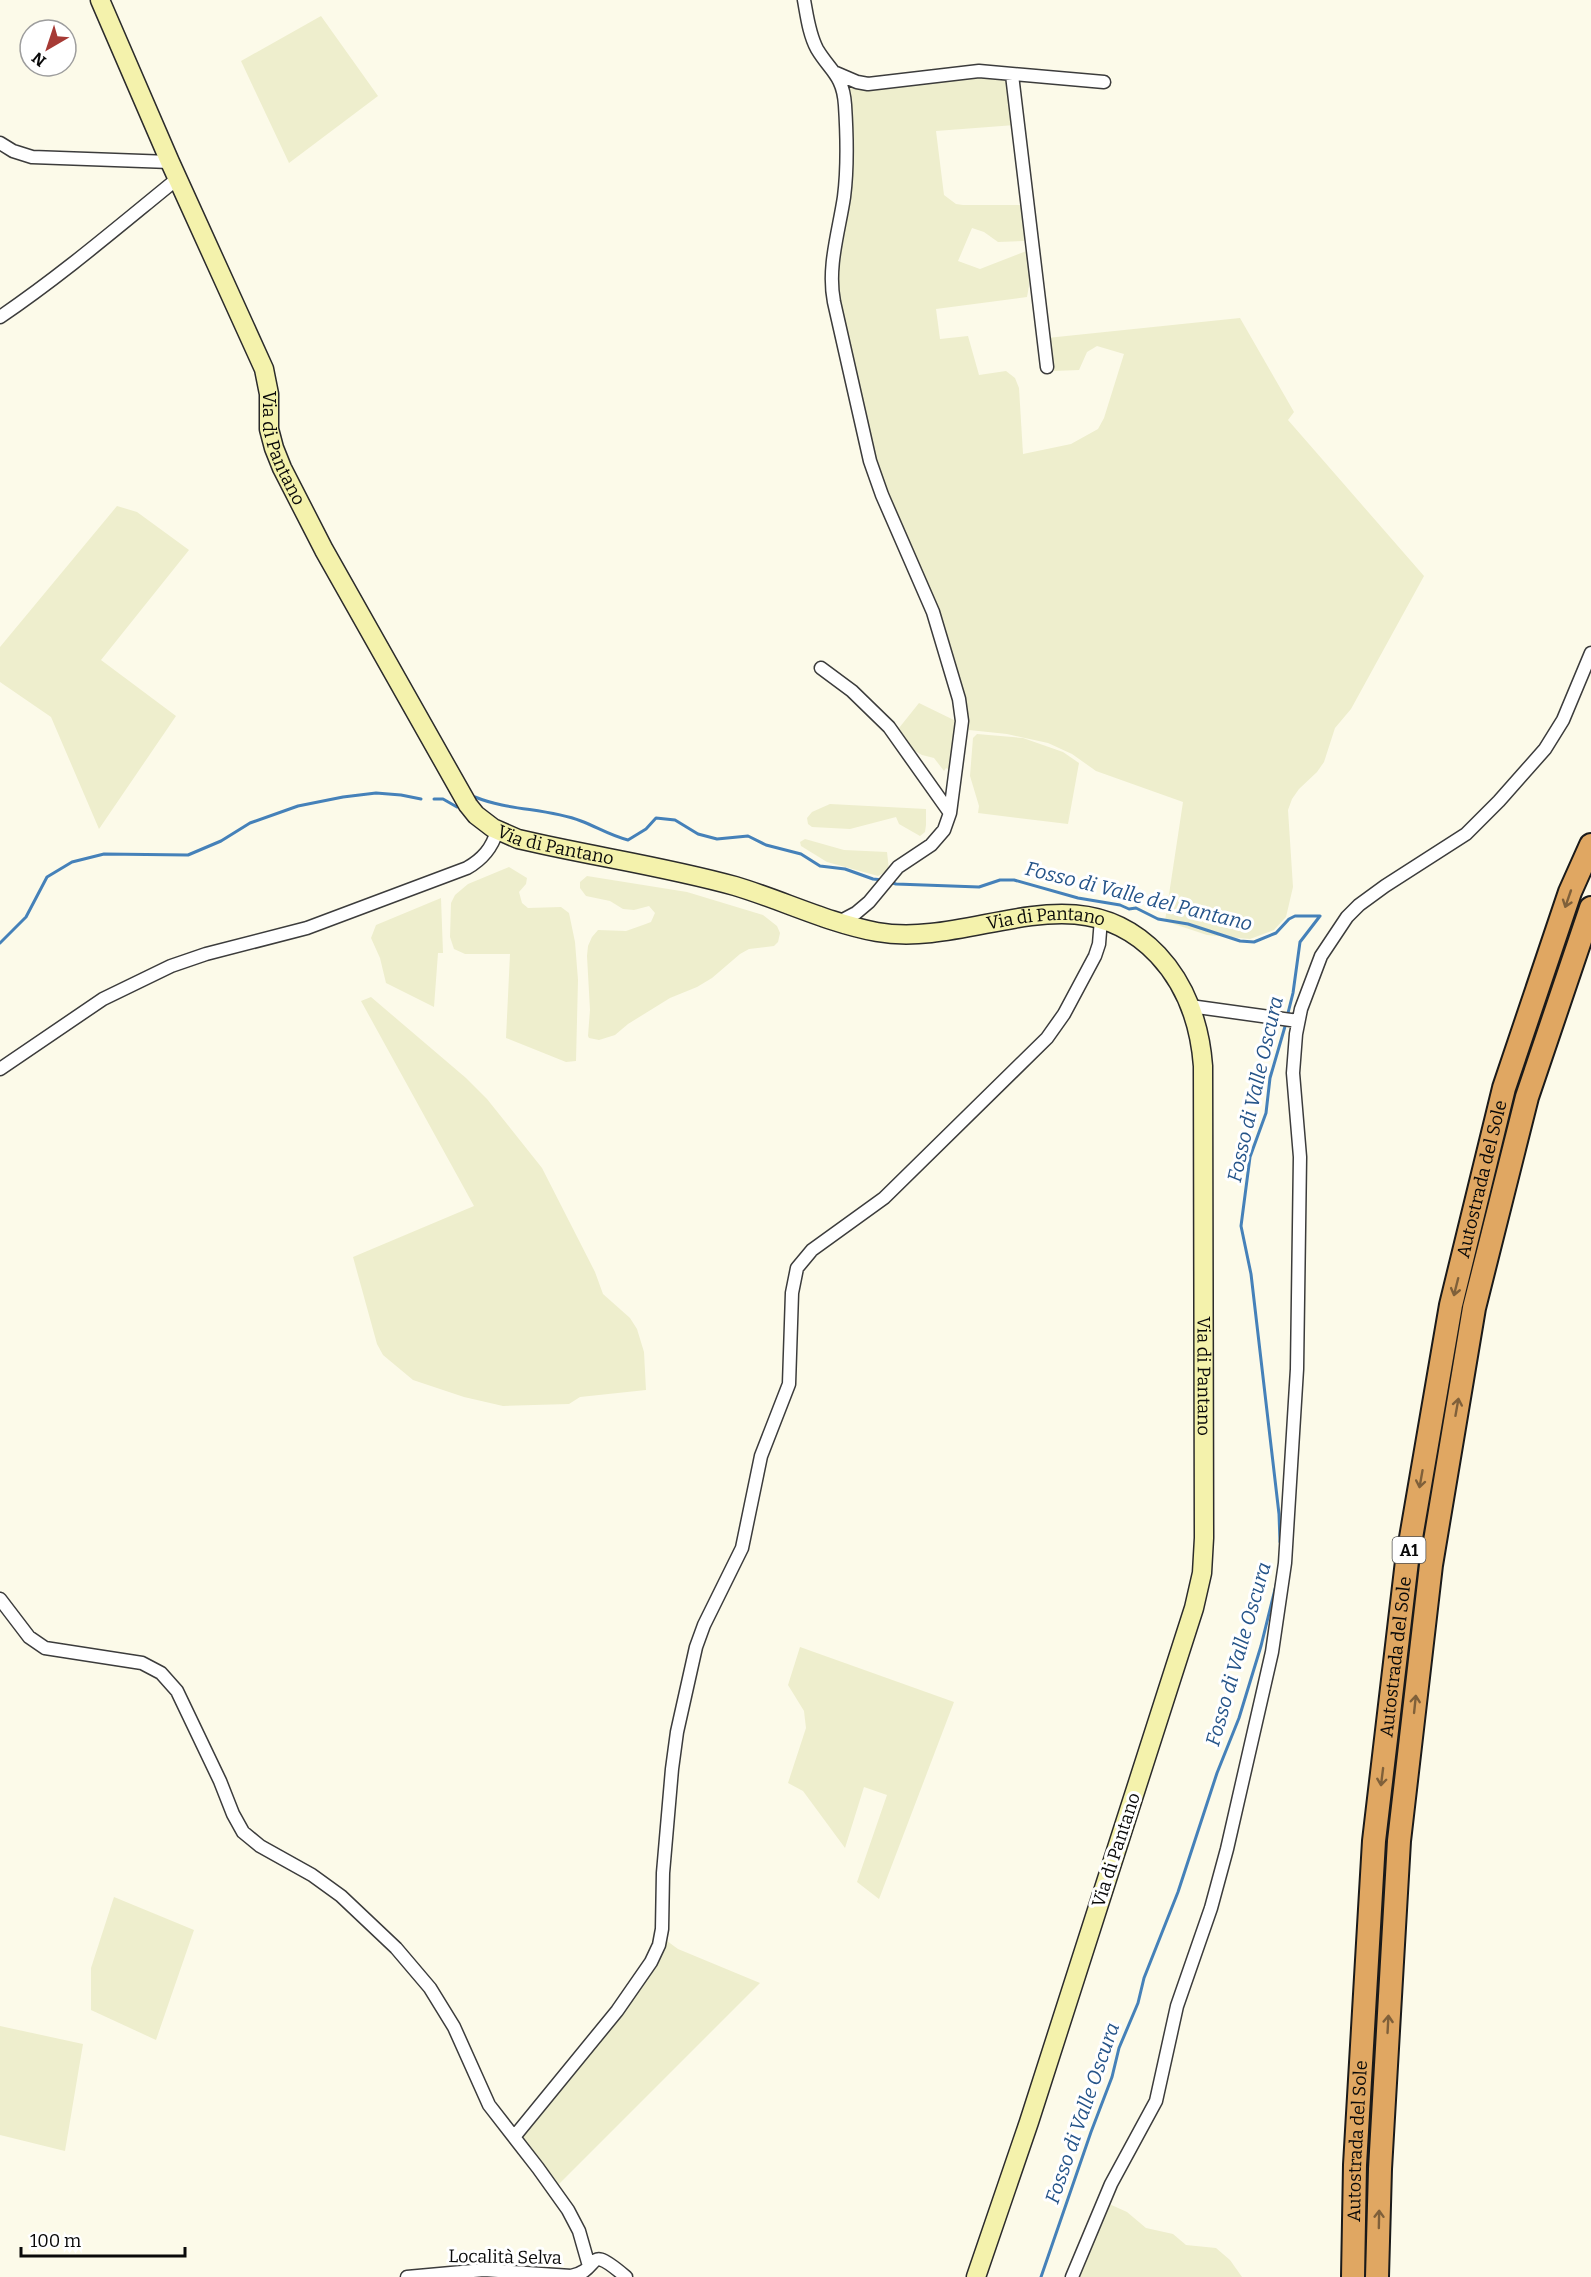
<svg xmlns="http://www.w3.org/2000/svg" width="1591" height="2277" font-family="Bitter,serif">
	<style>
		.farmland { fill: #eeeecd }
		.lines { fill: none; stroke-linecap: round; stroke-linejoin: round }
		.stream { stroke: #4581b9; stroke-width: 3 }
		.street-casing { stroke: #3c3c3c; stroke-width: 15 }
		.secondary-casing { stroke: #2b2b2b; stroke-width: 21 }
		.highway-casing { stroke: #1a1a1a; stroke-width: 26 }
		.street { stroke: #fff; stroke-width: 12 }
		.secondary { stroke: #f4f2ac; stroke-width: 18 }
		.highway { stroke: #e0a762; stroke-width: 22 }
		.oneway { stroke: #7f603a }
		.labels { text-anchor: middle; stroke-width: 6; stroke-linejoin: round; paint-order: stroke }
		.shield { fill: #fff; stroke: #535353; stroke-width: 1.5 }
		.shield-label { font-size: 16px; font-weight: bold; fill: #090909 }
		.street-label { font-size: 18px; fill: #090909; stroke: #fff }
		.water-label { font-size: 20px; font-style: italic; fill: #255489; stroke: #fff }
	</style>
	<rect width="100%" height="100%" fill="#fcfae9"/>
	<path class="farmland" d="M321 16 378 96 289 163 241 61Z
		M995 73 1008 79 1015 125 936 131 944 195 956 204 963 205H1023L1026 231 1024 241 998 242 984 232 972 228 958 261 980 269 1029 250V286L1027 297 936 309 940 339 968 336 979 375 1006 371 1015 378 1019 388 1023 454 1071 444 1098 429 1104 418 1124 354 1097 346 1087 352 1079 370 1054 371 1047 338 1240 318 1294 412 1288 420 1424 576 1351 709 1335 728 1324 762 1317 772 1299 789 1292 799 1288 810 1293 887 1286 917 1274 930 1250 939 1207 935 1165 921 1183 802 1096 771 1072 754 1048 743 1007 734 969 730 962 692 928 584 883 479 873 449 837 295V275L853 155 851 106 844 82 864 90Z
		M117 506 137 512 189 550 101 660 176 716 99 829 51 717 0 682V647Z
		M919 703 960 723 951 771 946 768 944 771 934 758 922 755 913 750 899 728Z
		M977 734 1023 738 1063 752 1079 763 1068 824 978 813 979 806 970 776 973 738Z
		M830 804 926 809V825L925 832 920 836 899 824 896 817 850 829 812 827 808 824 807 818 812 812Z
		M805 839 844 850 887 852 889 870 878 876 827 862 801 846 800 842Z
		M509 867 527 878 526 884 519 892 522 903 528 908 561 907 569 913 575 942 578 980 576 1061 566 1062 506 1038 510 954H465L454 949 450 937 451 903 455 895 468 884Z
		M587 876 687 892 763 915 777 926 780 933 778 942 774 946 749 949 740 954 712 978 697 987 670 998 628 1024 615 1035 599 1040 589 1038 588 1036 590 1010 587 956 588 946 592 937 598 930 626 931 643 925 651 922 655 913 649 906 634 910 623 909 610 901 586 896 580 888V882Z
		M441 898 443 953H438L434 1007 386 983 380 958 371 938 376 925Z
		M371 997 466 1078 487 1099 542 1168 595 1272 603 1294 630 1318 637 1329 644 1352 646 1390 580 1397 569 1404 503 1406 464 1397 413 1380 383 1355 377 1344 353 1257 474 1206 361 1001Z
		M800 1647 954 1702 879 1899 857 1882 887 1795 864 1787 845 1848 803 1791 788 1783 806 1728 804 1711 788 1685Z
		M114 1897 194 1930 156 2040 91 2010V1968Z
		M667 1941 678 1949 760 1983 557 2186 524 2143 523 2137 526 2127Z
		M0 2026 83 2044 65 2151 0 2135Z
		M1107 2203 1127 2212 1146 2228 1173 2234 1186 2245 1216 2248 1230 2260 1242 2277H1077Z"/>
	<g class="lines">
		<path class="stream" d="M434 799H443L457 807 460 805
			M473 799 475 797C509 811 547 808 581 821 597 827 611 836 628 840L646 829 656 818 675 820 698 834 717 839 748 836 766 845 801 854 820 866 845 869 873 879 883 880
			M889 882 896 884 979 887 1000 880H1014L1078 898 1120 905 1129 909 1136 908 1158 919 1188 924 1240 941 1254 942 1276 933 1289 919 1295 916H1320
			M0 943 26 917 47 877 72 862 104 854 188 855 221 841 250 823 298 806 343 797 376 793 401 795 421 799
			M1287 1017 1293 993 1300 942 1320 916
			M1280 1542 1279 1514 1251 1274 1241 1226 1250 1157 1266 1113 1270 1078 1286 1023
			M1041 2277 1091 2132 1112 2077 1119 2048 1138 2003 1144 1978 1178 1892 1217 1773 1239 1718 1261 1646 1277 1581"/>
		<g class="street-casing">
			<path id="street" d="M804 0C807 16 809 34 817 49 830 71 843 75 845 105 847 136 848 166 844 197 839 231 827 267 834 302L870 461 882 495 933 612 959 699 962 721 950 813 944 830 931 845 898 867 869 902 856 913 839 922
				M836 73 857 82 868 84 979 71 1104 82
				M1012 75 1047 367
				M0 143 13 151 32 157 170 162
				M0 317C62 275 119 226 177 179
				M821 668 852 691 889 727 950 813
				M1190 1006 1298 1021
				M0 1069 103 999 171 966 206 954 307 928 467 868C483 859 492 848 497 831
				M0 1599 29 1637 45 1648 142 1663 161 1673 177 1691 220 1781 233 1814 243 1832 260 1846 312 1875 341 1896 396 1948 430 1988 454 2027 489 2105 538 2168 568 2210 579 2231 589 2266
				M514 2137 617 2011 651 1962 659 1945 662 1929 663 1873 672 1769 677 1732 696 1647 704 1625 742 1548 761 1456 789 1384 792 1293 797 1268 812 1250 884 1198 1047 1038 1064 1014 1095 956 1099 944 1101 919
				M407 2277 484 2270 571 2276C603 2270 584 2241 626 2277
				M1072 2277 1111 2184 1156 2101 1177 2006 1211 1908 1227 1849 1272 1652 1285 1563 1297 1369 1300 1157 1293 1073 1296 1034 1301 1009 1321 956 1347 917 1359 905 1385 886 1466 834 1499 801 1545 749 1563 720 1591 653"/>
		</g>
		<g class="secondary-casing">
			<g id="secondary">
				<path id="s1" d="M100 0 170 162 264 369 269 394V429L274 448 282 468 324 550 468 805 476 815 493 828 518 839C590 856 663 866 735 886 782 900 828 923 877 932 973 949 1076 868 1158 955 1186 985 1200 1025 1203 1066L1204 1538 1202 1573 1194 1608 1029 2122 976 2277"/>
			</g>
		</g>
		<g class="highway-casing">
			<g id="highway">
				<path id="s2" d="M1353 2277 1355 2165 1374 1841 1407 1561 1451 1305 1504 1088 1570 892 1591 845"/>
				<path d="M1377 2277 1380 2169 1399 1841 1431 1565 1474 1308 1527 1097 1591 908"/>
			</g>
		</g>
		<use href="#street" class="street"/>
		<use href="#secondary" class="secondary"/>
		<use href="#highway" class="highway"/>
	</g>
	<defs><path id="oneway-shaft" d="M-6 0H5M1.5-3L5.5 0L1.5 3" fill="none" stroke-width="1.6" stroke-linecap="round" stroke-linejoin="round" transform="scale(1.5)"/></defs>
	<g class="oneway">
		<use href="#oneway-shaft" transform="translate(1568 899) rotate(109)"/>
		<use href="#oneway-shaft" transform="translate(1456 1287) rotate(104)"/>
		<use href="#oneway-shaft" transform="translate(1457 1407) rotate(-80)"/>
		<use href="#oneway-shaft" transform="translate(1421 1479) rotate(100)"/>
		<use href="#oneway-shaft" transform="translate(1415 1704) rotate(-84)"/>
		<use href="#oneway-shaft" transform="translate(1382 1777) rotate(97)"/>
		<use href="#oneway-shaft" transform="translate(1388 2024) rotate(-87)"/>
		<use href="#oneway-shaft" transform="translate(1379 2219) rotate(-89)"/>
	</g>
	<g class="labels">
		<rect class="shield" x="1392.5" y="1537" width="33" height="26" rx="4.5"/>
		<g class="shield-label">
			<text x="1409" y="1556">A1</text>
		</g>
		<g class="street-label">
			<text dy="6" stroke="none"><textPath href="#s1" startOffset="486">Via di Pantano</textPath></text>
			<text dy="6" stroke="none"><textPath href="#s1" startOffset="990">Via di Pantano</textPath></text>
			<text dy="6" stroke="none"><textPath href="#s1" startOffset="1494">Via di Pantano</textPath></text>
			<text dy="6" stroke="none"><textPath href="#s2" startOffset="1108">Autostrada del Sole</textPath></text>
			<text dy="6" stroke="none"><textPath href="#s1" startOffset="2050">Via di Pantano</textPath></text>
			<text dy="6" stroke="none"><textPath href="#s2" startOffset="622">Autostrada del Sole</textPath></text>
			<text transform="translate(1116 1850) rotate(-72)" y="6">Via di Pantano</text>
			<text dy="6" stroke="none"><textPath href="#s2" startOffset="136">Autostrada del Sole</textPath></text>
			<text transform="translate(505 2257) rotate(1)" y="6">Località Selva</text>
		</g>
		<g class="water-label">
			<text transform="translate(1139 896) rotate(14)" y="7">Fosso di Valle del Pantano</text>
			<text transform="translate(1255 1089) rotate(-77)" y="7">Fosso di Valle Oscura</text>
			<text transform="translate(1238 1654) rotate(-74)" y="7">Fosso di Valle Oscura</text>
			<text transform="translate(1082 2113) rotate(-71)" y="7">Fosso di Valle Oscura</text>
		</g>
	</g>
	<g transform="translate(48 48) rotate(219)"><circle r="28" fill="#ffffff" stroke="#9d9d9d" stroke-width="1.5"/>
	<path d="M0-4.5L10 22L0 15L-10 22Z" fill="#a63a35"/>
	<text y="-9" font-size="16" font-weight="bold" text-anchor="middle" fill="#090909">N</text>
	</g>
	<path d="M21 2247v9h164v-9" fill="none" stroke="#090909" stroke-width="3"/>
	<text x="30" y="2247" font-size="18" fill="#090909" stroke="#ffffff" stroke-width="4.5" paint-order="stroke">100 m</text>
</svg>
